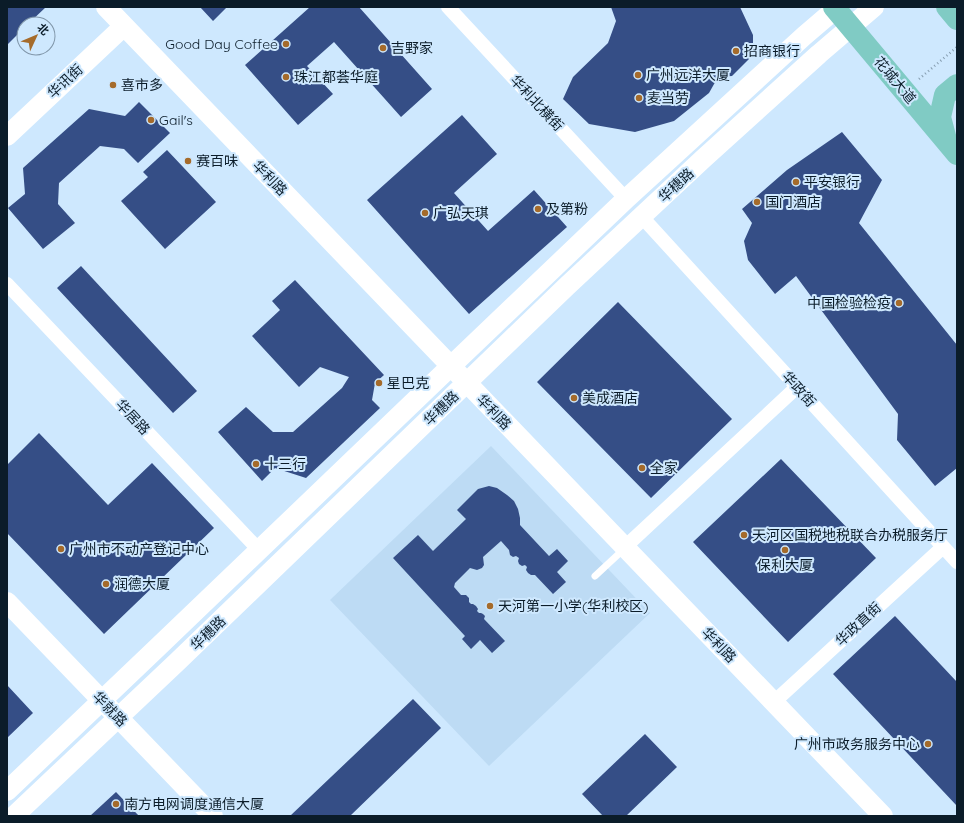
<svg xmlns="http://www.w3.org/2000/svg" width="964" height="823" font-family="Quicksand,'Noto Sans SC',sans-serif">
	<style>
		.built { fill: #bddbf4 }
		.building { fill: #354e86 }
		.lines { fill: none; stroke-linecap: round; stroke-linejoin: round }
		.path { stroke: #879eb1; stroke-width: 2.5; stroke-dasharray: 1 3; stroke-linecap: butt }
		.lane { stroke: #fff; stroke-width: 7 }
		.street { stroke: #fff; stroke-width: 14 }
		.secondary { stroke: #fff; stroke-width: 20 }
		.primary { stroke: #80cbc4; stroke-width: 22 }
		.poi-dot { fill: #a56b2b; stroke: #cee8fe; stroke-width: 1.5 }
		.labels { text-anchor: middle; stroke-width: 4; stroke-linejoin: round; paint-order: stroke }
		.poi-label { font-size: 14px; fill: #0b1c29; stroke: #cee8fe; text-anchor: start }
		.street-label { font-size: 14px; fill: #0b1c29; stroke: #cee8fe }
	</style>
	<rect width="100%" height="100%" fill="#cee8fe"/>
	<path class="built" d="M491 446 650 613 489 766 330 600Z"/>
	<path class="building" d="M7 7H46L28 24H24V28L7 45Z
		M200 7H227L213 21Z
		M310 7H359L432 89 401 117 334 42 307 66 333 94 298 125 245 65Z
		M611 7H740L753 35V55L732 76 718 77 709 93 674 121 635 132 589 124 563 99 573 77 608 43 616 21Z
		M139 102 170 133 138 163 124 149 100 146 59 183 58 204 75 223 43 249 8 208 25 194 23 168 89 109 125 116Z
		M462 115 497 154 454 193 488 231 534 190 567 227 469 314 367 200Z
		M842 132 882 180 859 223 957 345V468L935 486 897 440 898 414 796 276 775 294 748 260 744 241 752 223 742 209 787 170Z
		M167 150 216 202 165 249 121 201 148 177 143 172Z
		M81 266 197 391 173 413 57 288Z
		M295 280 384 375 375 383 372 400 380 408 306 478 275 468 262 481 218 432 246 407 273 432H293L342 388 349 377 320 367 299 387 252 336 280 310 272 301Z
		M618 302 732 419 651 498 537 382Z
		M39 433 108 505 152 463 214 528 104 634 7 533V465Z
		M781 459 876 558 788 642 693 542Z
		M489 486 497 488 507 495 514 501 518 509 520 518V525L549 556 557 549 568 561 557 572 566 582 553 594 535 575H531L528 573 526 570 527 567 525 565 522 566 519 564 518 561 519 558 516 556 513 557 510 555 509 550 501 541 483 557 484 565 482 568 477 570 470 568 455 583 454 587 461 595H466L469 598V602L471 604H473L476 606 478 609 477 611 479 613H481L483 614 485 616 484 619 505 641 492 653 480 640 471 649 462 639 465 636 393 558 418 535 433 551 466 519 457 510 478 489Z
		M895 616 957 682V806L833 674Z
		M7 685 33 713 7 738Z
		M413 699 441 728 350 816H290Z
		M645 734 677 767 626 816H603L582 794Z
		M116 792 139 816H90Z"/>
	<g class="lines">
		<path class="path" d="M919 79 957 47"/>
		<path class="lane" d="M595 576 624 549"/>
		<path class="street" d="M448 7 626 199
			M642 217 957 562
			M7 284 259 550
			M625 547 797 387
			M774 702 943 547"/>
		<path class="secondary" d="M106 7 883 816
			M7 136 124 26
			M7 602 213 816
			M7 791 159 646 451 366 626 199 804 36 838 7
			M14 816 177 662 567 286 703 159 819 54 874 7"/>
		<path class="primary" d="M834 7 957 154
			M947 7 957 19
			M946 140 940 117 945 95 957 85"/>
	</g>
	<g class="poi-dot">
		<circle cx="286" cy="44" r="4"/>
		<circle cx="383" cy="48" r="4"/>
		<circle cx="736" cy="51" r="4"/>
		<circle cx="638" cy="75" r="4"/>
		<circle cx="286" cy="77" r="4"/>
		<circle cx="113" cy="85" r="4"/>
		<circle cx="639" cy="98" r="4"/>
		<circle cx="151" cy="120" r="4"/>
		<circle cx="188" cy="161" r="4"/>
		<circle cx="796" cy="182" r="4"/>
		<circle cx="757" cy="202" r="4"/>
		<circle cx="538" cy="209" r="4"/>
		<circle cx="425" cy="213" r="4"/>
		<circle cx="899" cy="303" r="4"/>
		<circle cx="379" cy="383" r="4"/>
		<circle cx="574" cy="398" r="4"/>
		<circle cx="256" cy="464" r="4"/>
		<circle cx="642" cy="468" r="4"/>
		<circle cx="744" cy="535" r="4"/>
		<circle cx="61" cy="549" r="4"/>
		<circle cx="785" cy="550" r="4"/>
		<circle cx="106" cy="584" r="4"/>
		<circle cx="490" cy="606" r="4"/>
		<circle cx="928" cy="744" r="4"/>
		<circle cx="116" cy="804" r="4"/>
	</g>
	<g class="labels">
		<g class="poi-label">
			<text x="278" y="49" text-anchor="end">Good Day Coffee</text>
			<text x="391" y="53">吉野家</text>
			<text x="744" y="56">招商银行</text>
			<text x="646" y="80">广州远洋大厦</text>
			<text x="294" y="82">珠江都荟华庭</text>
			<text x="121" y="90">喜市多</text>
			<text x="647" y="103">麦当劳</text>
			<text x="159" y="125">Gail's</text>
			<text x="196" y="166">赛百味</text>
			<text x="804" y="187">平安银行</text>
			<text x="765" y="207">国门酒店</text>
			<text x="546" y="214">及第粉</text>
			<text x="433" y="218">广弘天琪</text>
			<text x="891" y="308" text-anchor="end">中国检验检疫</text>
			<text x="387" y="388">星巴克</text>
			<text x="582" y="403">美成酒店</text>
			<text x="264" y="469">十三行</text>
			<text x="650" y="473">全家</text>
			<text x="752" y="540">天河区国税地税联合办税服务厅</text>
			<text x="69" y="554">广州市不动产登记中心</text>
			<text x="785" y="570" text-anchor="middle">保利大厦</text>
			<text x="114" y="589">润德大厦</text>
			<text x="498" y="611">天河第一小学(华利校区)</text>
			<text x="920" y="749" text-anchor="end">广州市政务服务中心</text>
			<text x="124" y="809">南方电网调度通信大厦</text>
		</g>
		<g class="street-label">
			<text transform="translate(895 80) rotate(50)" y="5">花城大道</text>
			<text transform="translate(65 81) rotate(-43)" y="5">华讯街</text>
			<text transform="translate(537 103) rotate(47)" y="5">华利北横街</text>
			<text transform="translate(270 178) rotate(46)" y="5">华利路</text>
			<text transform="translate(676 185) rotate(-43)" y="5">华穗路</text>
			<text transform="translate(799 389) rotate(48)" y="5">华政街</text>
			<text transform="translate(441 408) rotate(-44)" y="5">华穗路</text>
			<text transform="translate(494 412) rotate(46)" y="5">华利路</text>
			<text transform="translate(133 417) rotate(47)" y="5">华居路</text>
			<text transform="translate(858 624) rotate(-43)" y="5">华政直街</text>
			<text transform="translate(208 633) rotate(-44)" y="5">华穗路</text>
			<text transform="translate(719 645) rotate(46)" y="5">华利路</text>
			<text transform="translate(110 709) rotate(46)" y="5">华就路</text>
		</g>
	</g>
	<rect width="964" height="823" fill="none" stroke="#0b1c29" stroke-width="16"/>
	<g transform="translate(36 36) rotate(46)"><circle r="19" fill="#cee8fe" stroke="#8096a9"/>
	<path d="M0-3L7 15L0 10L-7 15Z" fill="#a56b2b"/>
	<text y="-6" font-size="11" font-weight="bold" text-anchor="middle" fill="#0b1c29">北</text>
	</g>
</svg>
